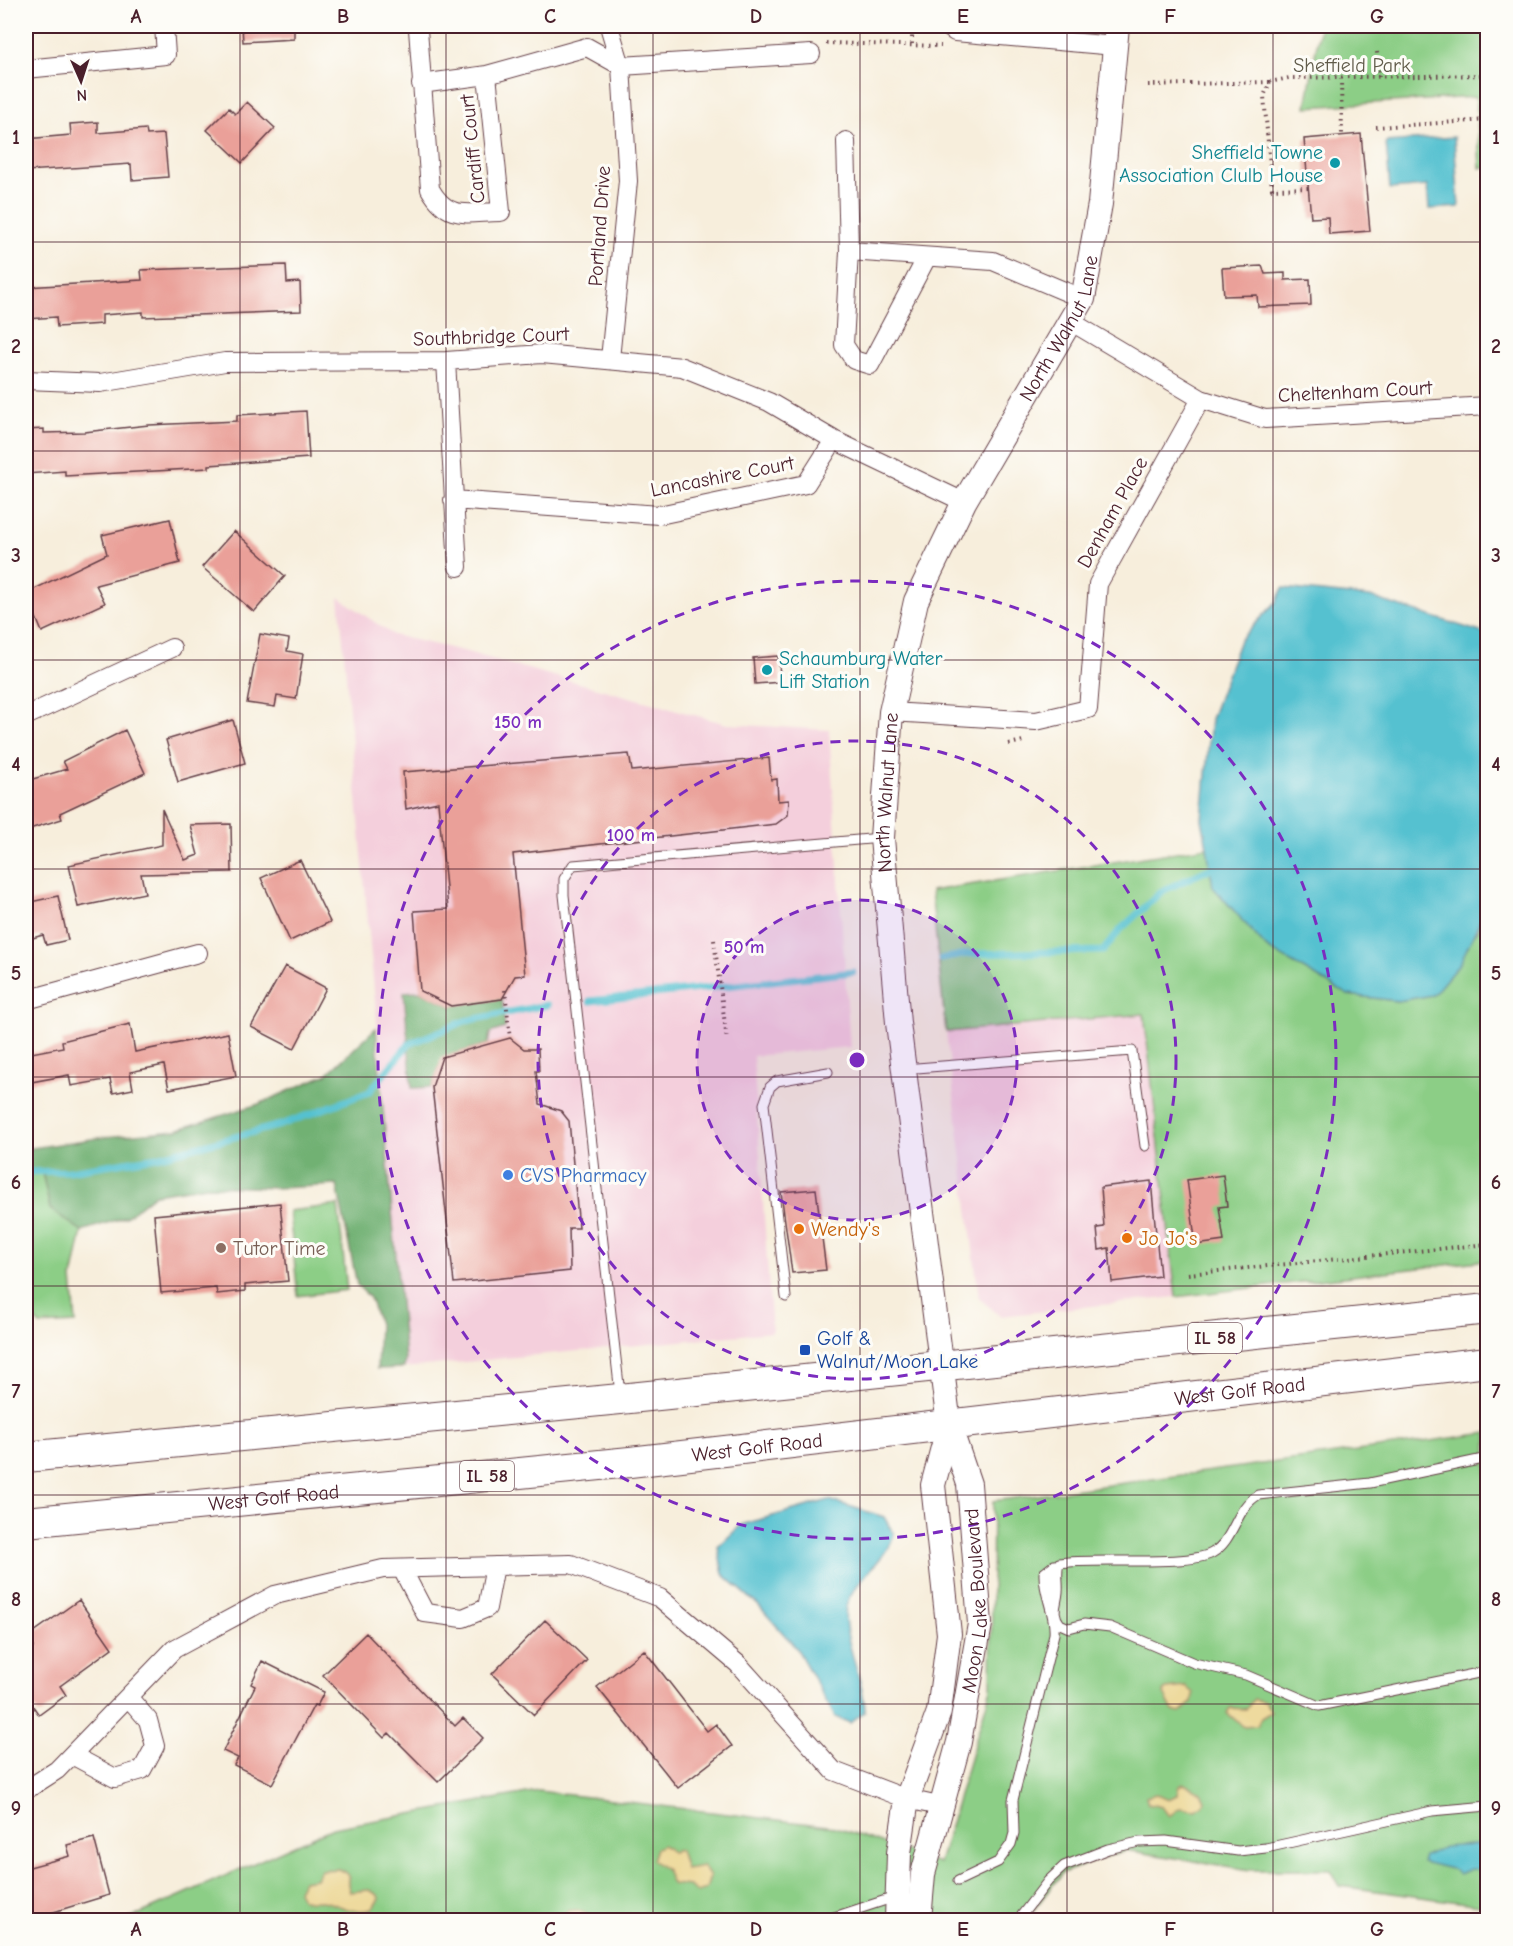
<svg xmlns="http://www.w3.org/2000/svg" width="1513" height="1946" font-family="'Comic Neue',sans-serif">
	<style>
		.built { fill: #f4cfdc }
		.green { fill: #8cce86; stroke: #6b7658; stroke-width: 1.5 }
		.forest { fill: #71b173; stroke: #5e684f; stroke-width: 1.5 }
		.sand { fill: #eeda9e; stroke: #9c7c64; stroke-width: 1.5 }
		.water { fill: #55c1d0; stroke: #50707e; stroke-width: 1.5 }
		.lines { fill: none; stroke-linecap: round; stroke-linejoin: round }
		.stream { stroke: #55c1d0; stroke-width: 7 }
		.building { fill: #eaa099 }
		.service-casing { stroke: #643e46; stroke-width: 11 }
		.minor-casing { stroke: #643e46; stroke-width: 20 }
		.tertiary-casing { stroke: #643e46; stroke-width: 26 }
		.primary-casing { stroke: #643e46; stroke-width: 32 }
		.path { stroke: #643e46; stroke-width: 4; stroke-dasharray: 1.5 4.5; stroke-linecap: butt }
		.service { stroke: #fff; stroke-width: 9 }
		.minor { stroke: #fff; stroke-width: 18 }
		.tertiary { stroke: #fff; stroke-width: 24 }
		.primary { stroke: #fff; stroke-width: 30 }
		.grid { fill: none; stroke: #4a1f2b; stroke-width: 1.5; stroke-opacity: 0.55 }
		.ring { fill: none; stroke: #7b2cbf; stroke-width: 3; stroke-dasharray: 10 8 }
		.culture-dot { fill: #0f9aa8; stroke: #fdfcf7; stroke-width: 2 }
		.shop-dot { fill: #3f7fe0; stroke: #fdfcf7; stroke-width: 2 }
		.food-dot { fill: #e8710a; stroke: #fdfcf7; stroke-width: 2 }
		.education-dot { fill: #8d6e63; stroke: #fdfcf7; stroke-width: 2 }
		.transit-dot { fill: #1a4fb4; stroke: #fdfcf7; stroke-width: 2 }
		.labels { text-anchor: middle; stroke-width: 6; stroke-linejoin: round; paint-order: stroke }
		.shield { fill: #fdfcf7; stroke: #806168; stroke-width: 1.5 }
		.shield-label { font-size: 18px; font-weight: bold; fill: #4a1f2b }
		.park-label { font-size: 20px; fill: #615c4b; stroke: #fdfcf7 }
		.street-label { font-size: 20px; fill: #4a1f2b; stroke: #fdfcf7 }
		.culture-label { font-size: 20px; fill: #0d838f; stroke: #fdfcf7; text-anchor: end }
		.shop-label { font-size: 20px; fill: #366cbe; stroke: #fdfcf7; text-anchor: start }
		.food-label { font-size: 20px; fill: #c56008; stroke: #fdfcf7; text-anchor: start }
		.education-label { font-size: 20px; fill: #785e54; stroke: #fdfcf7; text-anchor: start }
		.transit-label { font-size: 20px; fill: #164399; stroke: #fdfcf7; text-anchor: start }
		.centre { fill: #7b2cbf; stroke: #fdfcf7; stroke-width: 3 }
		.ring-label { font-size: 18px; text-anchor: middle; font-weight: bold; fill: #7b2cbf; stroke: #fdfcf7; stroke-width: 6; stroke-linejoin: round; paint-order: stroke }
		.neatline { fill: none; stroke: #4a1f2b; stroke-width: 2 }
		.grid-label { font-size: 20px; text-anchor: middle; font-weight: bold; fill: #4a1f2b }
	</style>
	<rect width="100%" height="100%" fill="#fdfcf7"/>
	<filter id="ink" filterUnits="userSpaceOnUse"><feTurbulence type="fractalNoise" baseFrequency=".0167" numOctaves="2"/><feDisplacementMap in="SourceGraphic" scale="12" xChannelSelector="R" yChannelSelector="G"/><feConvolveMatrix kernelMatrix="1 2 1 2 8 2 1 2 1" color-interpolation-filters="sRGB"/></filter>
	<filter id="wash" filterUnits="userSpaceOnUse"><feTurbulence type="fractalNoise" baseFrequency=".008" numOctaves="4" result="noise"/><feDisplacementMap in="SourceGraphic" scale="24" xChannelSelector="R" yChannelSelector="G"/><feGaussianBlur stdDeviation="1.35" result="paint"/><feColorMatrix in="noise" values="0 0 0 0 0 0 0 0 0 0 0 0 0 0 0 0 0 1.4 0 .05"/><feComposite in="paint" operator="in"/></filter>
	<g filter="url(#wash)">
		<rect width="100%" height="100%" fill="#f7eedc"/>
		<path class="built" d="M339 597 393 635 463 651 727 724 829 730 850 1047 753 1056 772 1332 404 1368 383 1091Z
			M1144 1013 1176 1297 1000 1316 979 1298 946 1032Z"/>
		<path class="green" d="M1320 26H1487V168H1480L1476 97 1306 107Z
			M1207 847 1213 887 1267 948 1348 995 1397 1001 1433 995 1478 930 1487 906V1260L1176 1297 1144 1014 946 1032 931 891Z
			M26 1172H42L50 1209 82 1231 72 1278 76 1323 40 1325 26 1312Z
			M338 1205 347 1290 298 1296 289 1211Z
			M1487 1433V1906L1340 1886 1331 1870H1250L1125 1850 1062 1873 1026 1920H126L333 1828 538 1791 835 1827 939 1863 991 1688 993 1501Z"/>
		<path class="forest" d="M420 991 451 1006 502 999 505 1028 490 1033 488 1044 443 1057 432 1087 412 1088 404 992Z
			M376 1028 405 1359 404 1368 377 1369 379 1324 370 1298 357 1285 337 1185 279 1188 207 1186 155 1194 126 1217 82 1231 50 1209 42 1172H26V1149L105 1137 176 1130 259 1104 327 1074Z"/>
		<path class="sand" d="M1186 1687 1193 1693 1192 1702 1180 1713 1173 1711 1163 1692 1166 1689Z
			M1254 1699 1265 1702 1271 1712 1261 1718 1257 1726 1244 1727 1227 1713 1230 1708 1246 1709Z
			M1184 1784 1201 1792 1205 1801 1203 1806 1195 1810 1180 1808 1169 1816 1162 1807 1148 1804 1146 1797 1156 1794 1169 1799 1177 1795 1179 1786Z
			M663 1845 672 1852 680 1850 686 1869 703 1866 710 1877 706 1889 697 1892 689 1886 672 1884 666 1870 652 1860 656 1848Z
			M338 1869C353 1875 347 1879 350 1892L369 1890 378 1895 379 1899 372 1909C351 1915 338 1903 321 1901 314 1901 309 1903 302 1899L298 1891 303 1881 316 1879 321 1870Z
			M577 1910 587 1914V1920H565L567 1911Z"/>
		<path class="water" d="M1454 137 1459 207 1429 209 1427 186 1390 189 1386 142Z
			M1283 588 1370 597 1487 634V906L1460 963 1433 995 1398 1001 1348 995 1267 948 1213 887 1207 847 1202 819 1211 719 1240 640 1277 601Z
			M829 1500 884 1517 894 1534C886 1560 861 1574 849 1598 835 1625 865 1679 865 1711L850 1723 835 1717 797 1649 759 1606 723 1574 718 1547 741 1525Z
			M1487 1844V1871L1472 1869 1458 1874 1455 1870 1422 1862 1424 1856 1444 1847Z"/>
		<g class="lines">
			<path class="stream" d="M941 959 968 954 1103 951 1120 930 1162 891 1218 865
				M590 1001 853 972
				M26 1172 69 1171 157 1157 281 1125 369 1092 409 1044 465 1021 547 1005"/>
		</g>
		<g id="blocks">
			<path class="building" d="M242 26H294V39L243 42Z
				M247 102 275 128 242 163 207 130 229 108 235 114Z
				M98 122V133L146 129 147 135 164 134 168 177 132 180 131 164 26 171V139L71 135 70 124Z
				M1361 134 1370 231 1329 234 1328 217 1311 218 1304 139Z
				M286 265 287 283 300 282 301 311 143 317V312L102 315V324L57 327 56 317 26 319V287L142 280 141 270Z
				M1262 266 1265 274 1285 273V280L1310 279 1311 305 1258 307 1257 295 1224 296 1222 268Z
				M306 411 309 458 209 465V468L65 476V471L26 474V430L44 429V433L84 432 149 425 237 421V415Z
				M170 519 180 563 96 585 105 603 42 632 26 593 107 554 102 535Z
				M234 531 285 576 254 612 202 567Z
				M260 634 289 639 287 651 303 654 296 699 277 696 275 707 247 703Z
				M778 656 781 682 755 684 753 658Z
				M233 720 245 763 178 782 166 740Z
				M125 730 145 773 60 813 62 819 26 830V798L31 797 26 781 67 769 63 761Z
				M629 754 632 771 769 758 771 780 777 779 778 801 789 800 788 815 776 824 513 854 525 975 515 976 502 999 451 1006 420 991 414 911 448 909 438 802 406 809 403 772Z
				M162 809 185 860 198 855 190 825 231 824 232 872 141 874 145 893 78 907 69 865 162 845Z
				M300 860 330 922 290 941 261 878Z
				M58 896 68 940 46 945 43 935 26 940V903Z
				M285 966 326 988 294 1049 251 1027Z
				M130 1024 135 1052 228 1033 236 1076 169 1089 164 1065 130 1072 133 1089 113 1093 110 1079 71 1086 69 1075 26 1083V1054L63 1047 62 1041Z
				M510 1038 524 1049H538L539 1071H536L540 1104 561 1111 569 1121 579 1228H569L570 1271 454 1283 432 1087 442 1057Z
				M1223 1175 1227 1206 1219 1207 1224 1241 1196 1245 1187 1180Z
				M1151 1181 1160 1276 1112 1282 1109 1248 1099 1250 1097 1228 1104 1227 1101 1187Z
				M816 1189 826 1270 792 1273 781 1192Z
				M280 1203 288 1281 245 1285V1291L217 1294 216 1288 161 1293 154 1215Z
				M79 1600 112 1648 60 1686 66 1695 39 1715 26 1696V1652L34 1646 27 1637Z
				M545 1620 587 1660 534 1715 492 1674Z
				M366 1633 455 1726 463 1718 483 1738 438 1782 389 1733 384 1738 323 1675Z
				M644 1650 707 1731 716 1724 732 1746 678 1788 597 1687Z
				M262 1661 324 1692 317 1706 314 1705 272 1784 234 1765 238 1758 223 1751 255 1686 251 1684Z
				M94 1838 109 1895 50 1913 52 1920H26V1868L70 1856 67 1845Z"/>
		</g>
	</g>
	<g filter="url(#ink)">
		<use href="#blocks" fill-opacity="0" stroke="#643e46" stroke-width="1.5"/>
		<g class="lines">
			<g class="service-casing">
				<path id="service" d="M904 1069 1132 1051 1145 1146
					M786 1297 764 1104 770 1087 777 1081 828 1072
					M620 1394 564 895V879L573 865 881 838
					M1488 1458 1370 1483 1258 1495C1235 1508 1235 1540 1212 1553 1187 1567 1095 1557 1059 1563 1056 1573 1059 1582 1058 1592 1057 1605 1051 1612 1060 1624L1069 1628 1084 1624 1110 1627 1194 1663 1246 1675 1319 1706 1488 1671
					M1044 1573 1049 1572 1051 1602 1053 1596
					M958 1881 998 1862 1011 1844 1014 1833 1013 1800 1054 1634C1056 1614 1043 1594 1044 1573L1054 1565 1053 1574
					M825 1920 886 1900
					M1018 1920 1048 1881 1064 1866 1108 1849 1139 1842 1166 1841 1238 1851 1266 1848 1432 1811 1488 1806"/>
			</g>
			<g class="minor-casing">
				<path id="minor" d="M609 26 621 66 628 181 610 359
					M947 26 955 32 1115 46
					M418 29 430 189C449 222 467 212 501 212L487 75
					M26 69 166 55 164 26
					M421 84 487 75 587 47 621 66 811 54
					M846 141 849 251 844 345 854 360 870 365 927 257
					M849 251 993 261 1083 299
					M1070 321 1201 399 1265 419 1488 406
					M446 361 458 567
					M26 380 100 383 225 362 446 361 542 354 682 367 769 402 834 440 964 502
					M453 500 659 515 806 484 834 440
					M891 712 1036 721 1088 709 1098 584 1201 399
					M26 716 172 648
					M26 1000 198 953
					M402 1569 425 1613 463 1618 487 1608 495 1566
					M72 1755 115 1778 142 1770 155 1746 148 1720 128 1697
					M26 1790 57 1770 174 1649 275 1595 383 1569 571 1564 660 1598 738 1664 834 1771 907 1799 939 1806"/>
			</g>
			<g class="tertiary-casing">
				<g id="tertiary">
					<path d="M897 1920 899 1853 907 1799 939 1712 949 1634 933 1485 949 1425"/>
					<path id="s1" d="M919 1920 923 1874 959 1742 980 1624 969 1484 949 1425 898 1023 882 838 891 712 916 601 964 502 1083 299 1100 204 1117 26"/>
				</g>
			</g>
			<g class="primary-casing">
				<g id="primary">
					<path d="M26 1457 620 1399 1488 1309"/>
					<path id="s2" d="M26 1522 630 1462 1488 1362"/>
				</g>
			</g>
			<path class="path" d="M826 43 941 46
				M912 44V26
				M1377 52 1379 77
				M1341 78 1342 136
				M1148 85 1270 82
				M1376 127 1488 120
				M1308 188 1272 189 1264 96 1270 82 1289 78 1488 75
				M1486 503H1488
				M1009 744 1023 741
				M714 940 727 1040
				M505 990 510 1038
				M1188 1274 1488 1244"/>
			<use href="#service" class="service"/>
			<use href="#minor" class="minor"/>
			<use href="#tertiary" class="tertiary"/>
			<use href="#primary" class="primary"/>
		</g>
	</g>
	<path class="grid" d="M240 26V1920M446 26V1920M653 26V1920M860 26V1920M1067 26V1920M1273 26V1920M26 242H1488M26 451H1488M26 660H1488M26 869H1488M26 1077H1488M26 1286H1488M26 1495H1488M26 1704H1488"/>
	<circle cx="857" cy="1060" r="160" fill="#7b2cbf" fill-opacity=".12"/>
	<g class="ring">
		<circle cx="857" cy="1060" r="160"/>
		<circle cx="857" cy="1060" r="319"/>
		<circle cx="857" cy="1060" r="479"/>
	</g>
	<g class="culture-dot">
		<circle cx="1335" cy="163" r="6"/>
		<circle cx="767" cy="670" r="6"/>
	</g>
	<circle class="shop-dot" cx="508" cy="1175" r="6"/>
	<g class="food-dot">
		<circle cx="799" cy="1229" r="6"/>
		<circle cx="1127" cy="1238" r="6"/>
	</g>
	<circle class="education-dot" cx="221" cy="1248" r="6"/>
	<rect class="transit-dot" x="799" y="1344" width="12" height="12" rx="3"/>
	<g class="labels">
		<g class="shield">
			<rect x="1188" y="1323" width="54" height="30" rx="4.5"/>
			<rect x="460" y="1461" width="54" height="30" rx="4.5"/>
		</g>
		<g class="shield-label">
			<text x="1215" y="1344">IL 58</text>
			<text x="487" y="1482">IL 58</text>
		</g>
		<g class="park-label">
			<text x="1352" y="72">Sheffield Park</text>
		</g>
		<g class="street-label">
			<text transform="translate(472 149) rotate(-96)" y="7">Cardiff Court</text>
			<text transform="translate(599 226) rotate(-86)" y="7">Portland Drive</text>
			<text dy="7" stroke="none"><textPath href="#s1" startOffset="1646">North Walnut Lane</textPath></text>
			<text transform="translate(491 336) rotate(-2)" y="7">Southbridge Court</text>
			<text transform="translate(1355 391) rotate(-3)" y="7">Cheltenham Court</text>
			<text transform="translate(722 476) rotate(-11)" y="7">Lancashire Court</text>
			<text transform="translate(1112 512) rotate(-61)" y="7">Denham Place</text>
			<text dy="7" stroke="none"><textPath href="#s1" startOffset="1142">North Walnut Lane</textPath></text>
			<text dy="7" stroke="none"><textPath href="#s2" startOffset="1221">West Golf Road</textPath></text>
			<text dy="7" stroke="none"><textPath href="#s2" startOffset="735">West Golf Road</textPath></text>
			<text dy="7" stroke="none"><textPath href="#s2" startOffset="249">West Golf Road</textPath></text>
			<text dy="7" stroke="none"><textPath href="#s1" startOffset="326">Moon Lake Boulevard</textPath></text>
		</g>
		<g class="culture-label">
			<text x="1323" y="159">Sheffield Towne<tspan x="1323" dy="23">Association Clulb House</tspan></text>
			<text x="779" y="665" text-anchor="start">Schaumburg Water<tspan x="779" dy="23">Lift Station</tspan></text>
		</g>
		<g class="shop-label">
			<text x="520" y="1182">CVS Pharmacy</text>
		</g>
		<g class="food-label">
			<text x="811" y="1236">Wendy's</text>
			<text x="1139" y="1245">Jo Jo's</text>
		</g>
		<g class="education-label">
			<text x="233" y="1255">Tutor Time</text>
		</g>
		<g class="transit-label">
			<text x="817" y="1345">Golf &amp;<tspan x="817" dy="23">Walnut/Moon Lake</tspan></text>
		</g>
	</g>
	<circle cx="857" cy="1060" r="9" class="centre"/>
	<g class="ring-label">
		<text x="518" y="728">150 m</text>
		<text x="631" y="841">100 m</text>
		<text x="744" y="953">50 m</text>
	</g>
	<rect width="1513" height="1946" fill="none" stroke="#fdfcf7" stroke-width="66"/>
	<g transform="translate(81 81) rotate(177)" stroke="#fdfcf7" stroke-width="4.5" paint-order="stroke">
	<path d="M0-4.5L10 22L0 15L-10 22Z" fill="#4a1f2b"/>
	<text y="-9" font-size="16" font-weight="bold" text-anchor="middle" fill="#4a1f2b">N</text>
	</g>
	<rect x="33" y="33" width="1447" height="1880" class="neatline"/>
	<g class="grid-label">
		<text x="136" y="23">A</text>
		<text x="343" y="23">B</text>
		<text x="550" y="23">C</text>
		<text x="756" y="23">D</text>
		<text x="963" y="23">E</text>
		<text x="1170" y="23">F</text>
		<text x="1377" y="23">G</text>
		<text x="16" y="144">1</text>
		<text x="1496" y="144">1</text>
		<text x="16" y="353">2</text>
		<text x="1496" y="353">2</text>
		<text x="16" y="562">3</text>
		<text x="1496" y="562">3</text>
		<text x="16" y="771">4</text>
		<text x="1496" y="771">4</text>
		<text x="16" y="980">5</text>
		<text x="1496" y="980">5</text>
		<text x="16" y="1189">6</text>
		<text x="1496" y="1189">6</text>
		<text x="16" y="1398">7</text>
		<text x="1496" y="1398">7</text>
		<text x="16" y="1606">8</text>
		<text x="1496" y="1606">8</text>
		<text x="16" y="1815">9</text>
		<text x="1496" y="1815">9</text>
		<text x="136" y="1936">A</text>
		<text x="343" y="1936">B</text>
		<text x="550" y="1936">C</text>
		<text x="756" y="1936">D</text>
		<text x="963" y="1936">E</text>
		<text x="1170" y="1936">F</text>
		<text x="1377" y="1936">G</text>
	</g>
</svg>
